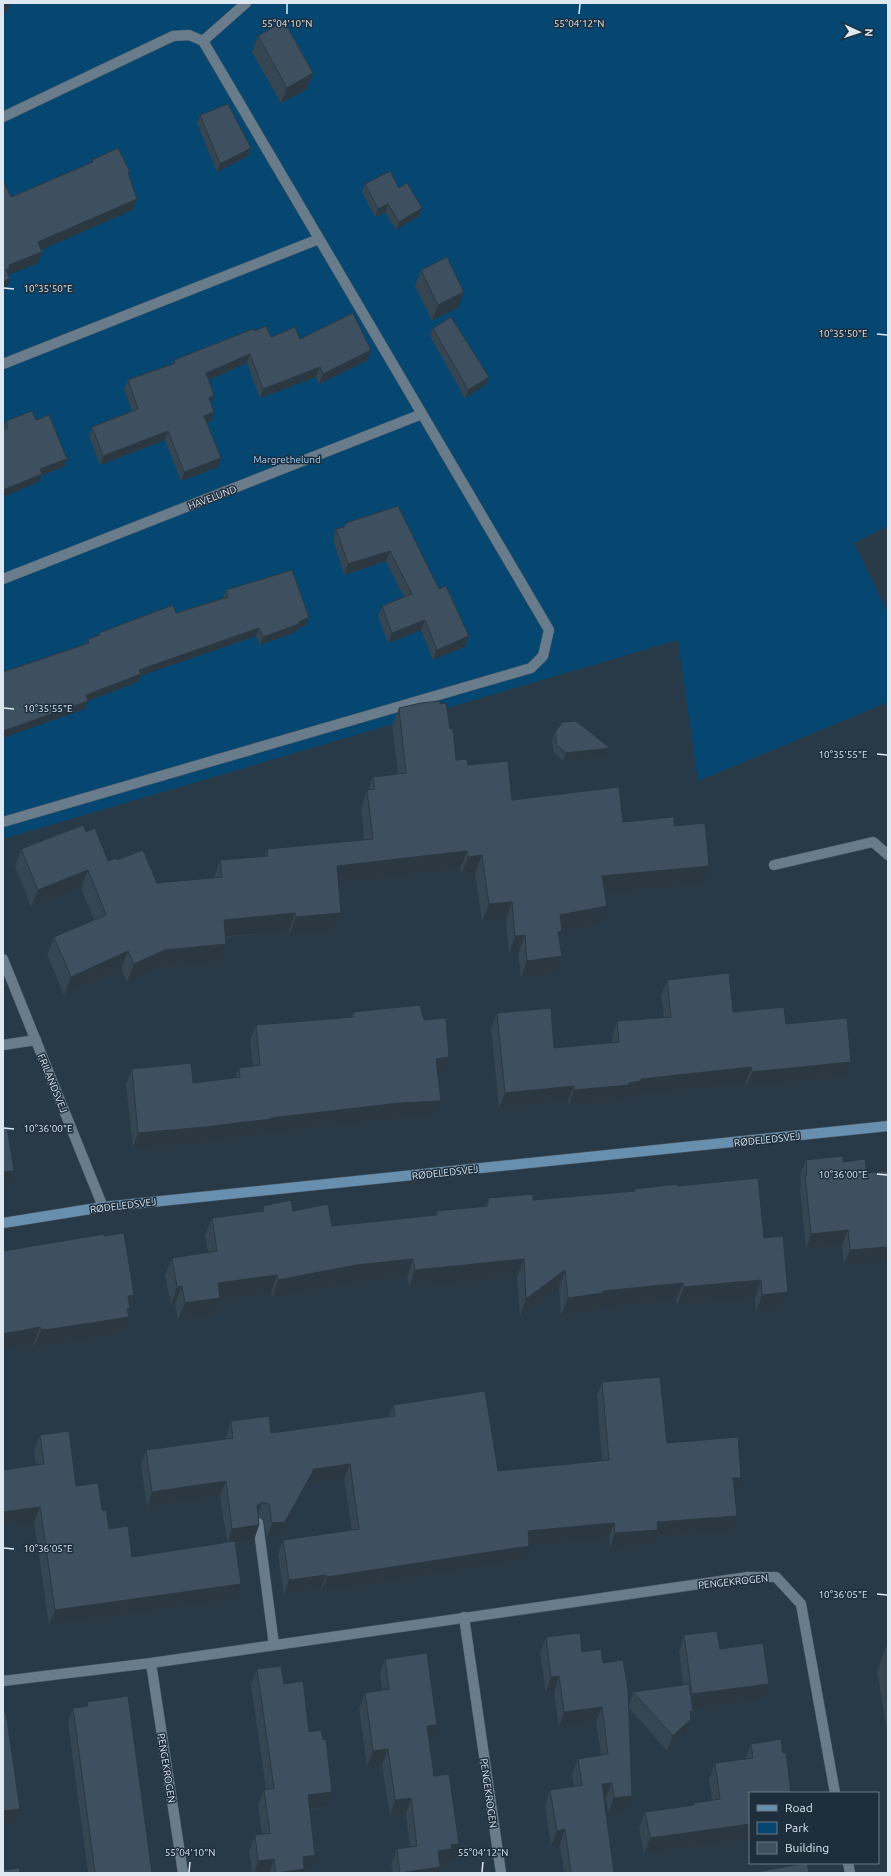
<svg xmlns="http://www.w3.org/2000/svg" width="891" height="1876" font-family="Ubuntu,sans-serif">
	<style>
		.green { fill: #064771 }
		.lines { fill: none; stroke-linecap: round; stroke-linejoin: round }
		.lane-casing { stroke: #495864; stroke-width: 11 }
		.street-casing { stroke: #495864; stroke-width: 11 }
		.secondary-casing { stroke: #495864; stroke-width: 11 }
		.lane { stroke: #697c8c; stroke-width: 10 }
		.street { stroke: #697c8c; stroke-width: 10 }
		.secondary { stroke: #698fae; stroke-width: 10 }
		.wall { fill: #354552 }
		.shaded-wall { fill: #2b3842 }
		.building { fill: #3e505f; stroke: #2b3842 }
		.ticks { fill: none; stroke: #dde8f1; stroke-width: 1.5 }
		.labels { text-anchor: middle; stroke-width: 3; stroke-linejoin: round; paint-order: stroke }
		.park-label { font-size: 10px; fill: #a2d2fb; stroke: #1e2e3c }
		.street-label { font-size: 10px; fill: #dde8f1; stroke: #1e2e3c }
		.ticks-label { font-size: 10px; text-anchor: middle; fill: #dde8f1; stroke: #1e2e3c; stroke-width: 3; stroke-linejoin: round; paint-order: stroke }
	</style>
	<rect width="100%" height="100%" fill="#283947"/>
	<path class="green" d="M3 3H888V526L854 543 888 613V702L698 781 678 640 3 839Z"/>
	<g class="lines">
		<g class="lane-casing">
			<path id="lane" d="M203 41 246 3
				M3 117 173 36 189 35 203 41 549 630 543 656 531 668 3 822
				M3 364 319 239
				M3 579 422 414
				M774 865 873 842 888 855
				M3 1045 36 1040"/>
		</g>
		<g class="street-casing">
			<path id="street" d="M3 959 103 1207
				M258 1523 274 1645
				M464 1617 501 1873
				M151 1663 183 1873
				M3 1681 151 1663 748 1577H776L801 1604 835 1793
				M848 1863 850 1873"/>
		</g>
		<g class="secondary-casing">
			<path id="secondary" d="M3 1223 103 1207 888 1126"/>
		</g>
		<use href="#lane" class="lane"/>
		<use href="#street" class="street"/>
		<use href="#secondary" class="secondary"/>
	</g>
	<path class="wall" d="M258 36 313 73 307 89 281 103 252 52Z
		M200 115 251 148 248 156 217 172 197 123Z
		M365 184 399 188 419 216 396 230 385 212 375 217 362 192Z
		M421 270 458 308 432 320 415 286Z
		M433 328 486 385 465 398 430 336Z
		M254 331 271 337 300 339 368 360 319 384 316 377 260 398 247 363 209 380 214 395 211 404V421L206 423 221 458 218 467 181 481 165 440 100 465 89 436 92 427 132 411 124 389 128 380 172 364 174 360Z
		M36 420 67 459 64 467 42 475 39 482 3 431V428L6 421Z
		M398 506 439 589 469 636 465 647 433 660 421 630 388 643 378 616 382 606 404 597 386 561 344 575 333 539 336 529Z
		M226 590 309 617 306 625 297 629 296 632 260 645 256 636 140 676 138 682 88 701 85 709 86 644 88 639 99 635V633L176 613 223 598Z
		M440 704 456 760 468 765 512 800 623 822 674 826 702 884 604 893 600 924 562 931 559 940 555 974 521 978 518 953 509 954 506 919 482 922 475 873 461 875 460 869 338 883 341 913 335 930 289 935V931L226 937V944L220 962 159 968 127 982 121 969 64 995 47 955 54 937 94 920 81 888 31 907 15 866 21 849 86 832 108 861 117 860 157 883 214 878 220 860 265 856 267 849 364 840 361 808 367 790H368L373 777 398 774 392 726 399 708Z
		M555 732 610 748 607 756 563 761 554 753 552 740Z
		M667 980 733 1012 786 1024 845 1077 746 1087V1083L636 1095 635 1097 625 1098 624 1101 569 1106 568 1101 499 1108 491 1028 497 1013 554 1048 612 1042V1037L617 1021 664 1017 661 996Z
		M353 1012 424 1020 449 1057 444 1073H438L435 1116 395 1119 266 1133 265 1134 199 1143 133 1149 126 1084 132 1069 193 1083 235 1078 239 1068 253 1066 250 1040 256 1025 351 1017Z
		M806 1160 843 1162 867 1173 888 1171 844 1265 842 1245 806 1249 800 1190 801 1186 800 1175Z
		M677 1186 764 1238 781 1310 756 1313 755 1298 677 1305 676 1300 597 1309V1311L561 1316 559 1288 520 1316 517 1277 409 1288 407 1277 350 1283 272 1298 271 1293 219 1300 213 1316 178 1320 175 1304 171 1305 165 1276 172 1258 208 1252 205 1236 212 1218 261 1212 263 1206 293 1211 332 1226 435 1215 437 1211 485 1206 488 1198 533 1200 635 1191V1189Z
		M104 1236 134 1295 130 1306 123 1334 45 1346 34 1347V1344L3 1350Z
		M602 1382 667 1443 736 1493H735L731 1531 655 1537 653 1545 610 1548 609 1538 529 1545 524 1560 321 1592V1589L284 1595 278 1555 283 1540 352 1530 344 1479 308 1484 280 1536 267 1538 263 1519 258 1517 259 1525 254 1540 236 1543 241 1584 236 1599 49 1625 34 1522 36 1465 34 1450 40 1435 76 1486 102 1510 109 1529 132 1557 227 1542 220 1496 147 1507 141 1465 146 1450 226 1439V1436L231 1421 271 1433 389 1416 393 1405 498 1471 602 1461 597 1396Z
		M684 1635 720 1649 764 1699 693 1709V1711L691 1717V1719L686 1734 667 1751 629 1708 632 1796 626 1812 608 1813 606 1798 604 1799 614 1873H564L560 1845 551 1846 545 1806 550 1790 574 1787 572 1774 578 1759 601 1755 596 1722 559 1727 554 1692 546 1693 540 1653 546 1637 582 1652 603 1663 629 1705 633 1692 683 1685 679 1651Z
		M888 1642V1731H887L877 1671Z
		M385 1659 431 1740 430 1741 434 1776 453 1860 448 1861 447 1865 440 1866V1867L438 1873H393L391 1864 397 1849 410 1847 406 1814 390 1816 382 1765 367 1767 359 1708 365 1693 382 1690 380 1674Z
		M257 1669 284 1684 309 1732 327 1807 310 1810V1870L303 1871V1873H252L249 1851 255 1835 262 1834 258 1805 264 1790 266 1789 251 1685Z
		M87 1702 152 1873H88L68 1722 73 1708 86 1706Z
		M781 1739 750 1793V1839L644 1854 639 1828 645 1812 693 1805 694 1803 712 1800 709 1779 715 1763 745 1759 751 1744Z"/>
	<path class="shaded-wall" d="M8 3H10L7 12 3 14V6Z
		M313 73 307 89 281 103 287 88Z
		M251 148 248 156 217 172 220 164Z
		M137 199 133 210 34 253 38 242Z
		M388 204 385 212 375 217 378 209Z
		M422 208 419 216 396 230 399 222Z
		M42 252 38 263 8 275 6 270 9 265Z
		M10 279 6 290 3 291V281Z
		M464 292 458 308 432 320 438 305Z
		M371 350 368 360 319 384 323 374Z
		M250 354 247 363 203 382 206 373Z
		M320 367 316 377 260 398 263 389Z
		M489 377 486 385 465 398 468 390Z
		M214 395 211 405 209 398Z
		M214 412 211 421 200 425 204 416Z
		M168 431 165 440 100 465 103 456Z
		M221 458 218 467 181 481 184 472Z
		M67 459 64 467 42 475 39 482 3 497V490L40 469Z
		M390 551 386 561 344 575 348 564Z
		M309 617 306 625 297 629 296 632 260 645 263 637Z
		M425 620 421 630 388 643 392 633Z
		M259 628 256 636 140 676 138 682 88 701 85 709 3 738V731L86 695 139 670Z
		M469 636 465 647 433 660 437 650Z
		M610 748 607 756 563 761 566 753Z
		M467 851 460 869 330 884 337 866Z
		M482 855 475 873 461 875 468 857Z
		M709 866 702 884 595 894 602 876Z
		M88 870 81 888 31 907 38 890Z
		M512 902 506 919 482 922 489 904Z
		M607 906 600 924 560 932 562 931 556 949 560 915Z
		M295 913 289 931 217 937 224 920Z
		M341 913 335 930 289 935 296 917Z
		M525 935 518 953 509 954 515 936Z
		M226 944 220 962 159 968 127 982 134 964 165 950Z
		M128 951 121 969 64 995 71 977Z
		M562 956 555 974 521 978 527 961Z
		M449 1057 444 1073 431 1074 436 1059Z
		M851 1062 845 1077 746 1087 752 1072Z
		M751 1067 746 1083 636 1095 635 1097 625 1098 624 1101 569 1106 574 1090 629 1083 641 1079Z
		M574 1086 568 1101 499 1108 505 1093Z
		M441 1101 435 1116 395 1119 266 1133 265 1134 199 1143 133 1149 138 1133 270 1118 400 1103Z
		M14 1171 8 1186 3 1187V1172Z
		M848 1230 842 1245 806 1249 811 1234Z
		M888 1247V1261L844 1265 850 1250Z
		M413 1259 407 1277 350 1283 272 1298 278 1280 356 1265Z
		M524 1259 517 1277 409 1288 415 1270Z
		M565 1270 559 1288 520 1316 526 1299Z
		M277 1275 271 1293 219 1300 213 1316 178 1320 185 1303 218 1283Z
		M761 1280 755 1298 677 1305 684 1287Z
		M683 1283 676 1300 597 1309V1311L561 1316 568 1298 603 1291Z
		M182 1286 175 1304 171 1305 177 1287Z
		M788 1292 781 1310 756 1313 762 1295Z
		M134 1295 129 1309 130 1308 127 1317H129L123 1334 45 1346 34 1347 41 1330 128 1296Z
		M40 1327 34 1344 3 1350V1334Z
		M350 1464 344 1479 308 1484 280 1536 267 1538 272 1523 314 1469Z
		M733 1478H741L736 1493H728Z
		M226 1481 220 1496 147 1507 152 1492Z
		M262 1502 257 1517V1506Z
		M40 1507 34 1522 3 1526V1512Z
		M737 1516 731 1531 655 1537 653 1545 610 1548 615 1533 657 1522Z
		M614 1523 609 1538 523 1546 528 1531Z
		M259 1525 254 1540 227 1544 232 1529Z
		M529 1546 524 1560 321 1592 327 1577Z
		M326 1575 321 1589 284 1595 289 1580Z
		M241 1584 236 1599 49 1625 55 1610Z
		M559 1676 554 1692 546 1693 551 1677Z
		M769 1684 764 1699 687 1710 692 1694Z
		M602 1707 596 1722 559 1727 564 1712Z
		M690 1711H693L689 1721 691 1719 686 1734 667 1751 673 1736Z
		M437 1725 431 1740 422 1742 427 1726Z
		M388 1749 382 1765 367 1767 373 1751Z
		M612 1783 606 1798 596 1800 602 1784Z
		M332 1792 327 1807 302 1810 308 1795Z
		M632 1796 626 1812 608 1813 614 1798Z
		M411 1798 406 1814 390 1816 395 1800Z
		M20 1809 14 1824 3 1826V1811Z
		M750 1824V1839L644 1854 650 1838Z
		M565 1829 560 1845 551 1846 557 1831Z
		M459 1844 453 1860 448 1861 447 1865 432 1867 438 1851 451 1845Z
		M315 1855 310 1870 303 1871V1873H275L303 1857Z
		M274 1859 269 1873H254L258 1861Z
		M440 1867 438 1873H400Z"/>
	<path class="building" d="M3 3H8L3 6Z
		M284 21 313 73 287 88 258 36Z
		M228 104 251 148 220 164 200 115Z
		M118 148 130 172 128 173 137 199 38 242 42 252 9 265 10 268 6 270 10 279 3 281V180L11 197 93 162 92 160Z
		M390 171 399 188 407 183 422 208 399 222 388 204 378 209 365 184Z
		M447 257 464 292 438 305 421 270Z
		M353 313 371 350 323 374 320 367 263 389 250 354 206 373 214 395 209 398 214 412 204 416 221 458 184 472 168 431 103 456 92 427 138 409 128 380 175 363 174 360 253 329 254 331 266 326 271 337 295 327 300 339Z
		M451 317 489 377 468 390 433 328Z
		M32 411 36 420 49 415 67 459 40 469 42 474 3 490V431L8 428 6 421Z
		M398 506 439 589 446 586 469 636 437 650 425 620 392 633 382 606 412 594 390 551 348 564 336 529 344 527 346 523Z
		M292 570 309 617 299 622V624L263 637 259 628 139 670 141 674 86 695 88 701 3 731V672L89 643 88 639 100 635 99 633 173 605 176 613 228 597 226 590Z
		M440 701V704L446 703 450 729H453L456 760 467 759 468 765 508 761 512 800 619 787 623 822 674 817V826L705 823 709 866 602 876 607 906 560 915 562 931 558 932 562 956 527 961 525 935 515 936 512 902 489 904 482 855 468 857 467 851 337 866 341 913 296 917 295 913 224 920 226 944 165 950 134 964 128 951 71 977 54 937 106 915 88 870 38 890 21 849 83 825 86 832 95 828 108 861 116 858 117 860 143 850 157 883 222 877 220 860 268 856 267 849 373 839 367 790 375 789 373 777 406 773 399 708 421 703Z
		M576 721 610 748 566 753 557 745 555 732 563 722Z
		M729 973 733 1012 784 1007 786 1024 847 1018 851 1062 752 1072 751 1067 641 1079V1081L629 1083V1085L574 1090V1086L505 1093 497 1013 551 1008 554 1048 619 1042 617 1021 671 1017 667 980Z
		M420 1005 424 1020 446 1018 449 1057 436 1059 441 1101 400 1103 270 1118 271 1119 205 1127 138 1133 132 1069 191 1063 193 1083 240 1077 239 1068 260 1065 256 1025 354 1017 353 1012Z
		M3 1127H7L14 1171 3 1172Z
		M843 1156V1162L865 1159 867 1173 888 1171V1247L850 1250 848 1230 811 1234 805 1175H807L806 1160Z
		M758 1178 764 1238 783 1236 788 1292 762 1295 761 1280 684 1287 683 1283 603 1291V1293L568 1298 565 1270 526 1299 524 1259 415 1270 413 1259 356 1265 278 1280 277 1275 218 1283 220 1298 185 1303 182 1286 177 1287 172 1258 217 1251 212 1218 264 1211 263 1206 291 1200 293 1211 328 1204 332 1226 437 1215V1211L488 1206V1198L533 1194V1200L635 1191V1189L677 1184V1186Z
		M124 1233 134 1295 128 1296 130 1308 127 1309 129 1317 52 1329 41 1330 40 1327 3 1334V1251L104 1234V1236Z
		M660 1377 667 1443 738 1437 741 1478H733L737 1516 657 1522 658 1530 615 1533 614 1523 528 1531 529 1546 327 1577 326 1575 289 1580 283 1540 359 1529 350 1464 314 1469 285 1522 272 1523 269 1504 262 1502 257 1506 259 1525 232 1529 226 1481 152 1492 146 1450 233 1438 231 1421 269 1416 271 1433 395 1416 393 1405 485 1391 498 1471 609 1460 602 1382Z
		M69 1431 76 1486 98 1483 102 1510H106L109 1529 128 1526 132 1557 235 1541 241 1584 55 1610 40 1507 3 1512V1470L44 1464 40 1435Z
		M717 1631 720 1649 763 1643 769 1684 692 1694 684 1635Z
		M580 1633 582 1652 601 1649 603 1663 623 1660 628 1690 632 1796 614 1798 612 1783 602 1784 614 1873H571L565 1829 557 1831 550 1790 582 1785 578 1759 608 1754 602 1707 564 1712 559 1676 551 1677 546 1637Z
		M427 1653 437 1725 427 1726 434 1776 449 1774 459 1844 451 1845 452 1849 438 1851 440 1867 400 1873 397 1849 417 1846 411 1798 395 1800 388 1749 373 1751 365 1693 389 1689 385 1659Z
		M281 1666 284 1684 303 1681 309 1732 321 1730 323 1740 326 1739 332 1792 308 1795 315 1855 303 1857 304 1869 276 1873 274 1859 258 1861 255 1835 270 1833 264 1790 274 1788 257 1669Z
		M689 1684 693 1711H690L691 1719 673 1736 633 1692Z
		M128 1696 152 1873H95L73 1708 88 1706 87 1702Z
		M3 1713H6L20 1809 3 1811Z
		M781 1739 783 1753H786L791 1793H750V1824L650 1838 645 1812 694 1805V1803L720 1799 715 1763 753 1758 751 1744Z
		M807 1863 809 1873H750Z
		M19 1868 20 1872 22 1873H3V1870Z"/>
	<path class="ticks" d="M287 14V4M579 14 580 4M4 288 14 289M877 334 887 335M4 708 14 709M877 754 887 755M4 1128 14 1129M877 1174 887 1175M4 1548 14 1549M877 1594 887 1595M189 1872 190 1862M482 1872 483 1862"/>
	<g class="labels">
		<g class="park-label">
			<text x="287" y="463">Margrethelund</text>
		</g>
		<g class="street-label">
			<text transform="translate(212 497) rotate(-21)" y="4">HAVELUND</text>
			<text transform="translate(53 1083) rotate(68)" y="4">FRILANDSVEJ</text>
			<text transform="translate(767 1139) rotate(-6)" y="4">RØDELEDSVEJ</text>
			<text transform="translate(445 1172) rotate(-6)" y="4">RØDELEDSVEJ</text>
			<text transform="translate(123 1205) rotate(-7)" y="4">RØDELEDSVEJ</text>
			<text transform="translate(733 1581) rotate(-6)" y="4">PENGEKROGEN</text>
			<text transform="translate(167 1768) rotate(81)" y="4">PENGEKROGEN</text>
			<text transform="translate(489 1793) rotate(82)" y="4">PENGEKROGEN</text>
		</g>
	</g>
	<g class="ticks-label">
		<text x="287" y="27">55°04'10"N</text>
		<text x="579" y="27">55°04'12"N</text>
		<text x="48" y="292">10°35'50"E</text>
		<text x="843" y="337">10°35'50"E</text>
		<text x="48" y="712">10°35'55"E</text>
		<text x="843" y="758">10°35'55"E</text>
		<text x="48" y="1132">10°36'00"E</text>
		<text x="843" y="1178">10°36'00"E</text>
		<text x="48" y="1552">10°36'05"E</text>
		<text x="843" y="1598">10°36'05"E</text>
		<text x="190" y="1856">55°04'10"N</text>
		<text x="483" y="1856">55°04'12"N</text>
	</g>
	<rect width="891" height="1876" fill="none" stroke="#dde8f1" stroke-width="8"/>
	<rect x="749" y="1792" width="130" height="72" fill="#1e2e3c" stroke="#6a7884"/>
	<rect x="757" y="1805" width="20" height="6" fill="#698fae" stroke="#6a7884"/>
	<text x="785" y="1812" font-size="12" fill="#dde8f1">Road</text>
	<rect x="757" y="1822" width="20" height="12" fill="#064771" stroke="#6a7884"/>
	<text x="785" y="1832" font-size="12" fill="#dde8f1">Park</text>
	<rect x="757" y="1842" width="20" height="12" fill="#3e505f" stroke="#6a7884"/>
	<text x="785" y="1852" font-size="12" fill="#dde8f1">Building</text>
	<g transform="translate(859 32) rotate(93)" stroke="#1e2e3c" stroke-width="3" paint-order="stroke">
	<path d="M0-3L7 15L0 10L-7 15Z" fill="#dde8f1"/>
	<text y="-6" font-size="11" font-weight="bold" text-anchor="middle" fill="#dde8f1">N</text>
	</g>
</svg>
